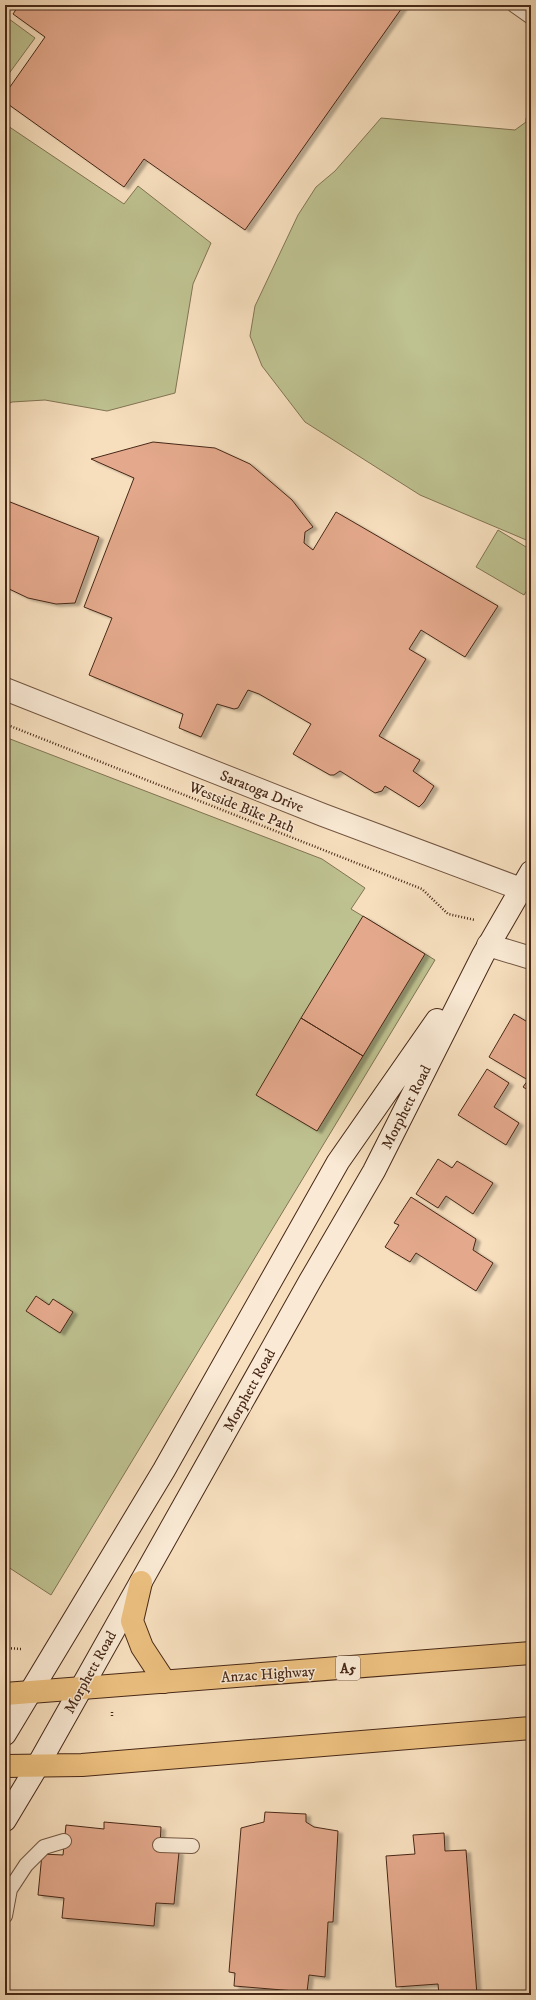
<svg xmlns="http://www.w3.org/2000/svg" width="536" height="2000" font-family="'IM FELL DW Pica',serif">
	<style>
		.green { fill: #bec190; stroke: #827454 }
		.building { fill: #e4a98c; stroke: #472817; filter: url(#shadow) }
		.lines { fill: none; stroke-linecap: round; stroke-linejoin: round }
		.lane-casing { stroke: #735641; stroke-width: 16 }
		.street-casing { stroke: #735641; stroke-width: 24 }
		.secondary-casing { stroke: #472817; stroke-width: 24 }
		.highway-casing { stroke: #472817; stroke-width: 24 }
		.path { stroke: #472817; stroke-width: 2.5; stroke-dasharray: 1 2; stroke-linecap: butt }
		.lane { stroke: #faead5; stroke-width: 14 }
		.street { stroke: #faead5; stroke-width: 22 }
		.secondary { stroke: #faead5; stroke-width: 22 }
		.highway { stroke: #ecc07f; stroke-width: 22 }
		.labels { text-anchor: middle; stroke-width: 3; stroke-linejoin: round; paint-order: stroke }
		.shield { fill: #faead5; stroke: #7d6250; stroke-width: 1 }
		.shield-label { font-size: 14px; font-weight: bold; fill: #472817 }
		.street-label { font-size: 15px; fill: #472817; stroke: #faead5 }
	</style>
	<defs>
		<filter id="shadow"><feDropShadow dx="4.5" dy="2.5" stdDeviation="1" flood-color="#0004"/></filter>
	</defs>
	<rect width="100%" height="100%" fill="#f7dfbe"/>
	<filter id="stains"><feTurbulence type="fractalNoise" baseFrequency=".005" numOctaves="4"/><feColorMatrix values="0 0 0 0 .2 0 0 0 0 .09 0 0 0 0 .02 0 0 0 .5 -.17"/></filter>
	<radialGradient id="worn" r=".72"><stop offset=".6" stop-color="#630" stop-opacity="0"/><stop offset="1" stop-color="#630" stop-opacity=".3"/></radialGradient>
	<path class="green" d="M5 16 35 38 5 79Z
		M531 114V124L529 130H531V542L420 495 305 422 262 366 250 336 255 306 298 215 316 187 335 171 381 118 515 130 526 122V118Z
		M5 124 124 204 138 186 211 243 193 284 175 393 107 411 45 400 12 402 5 405Z
		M498 530 531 550V584L524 595 476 567Z
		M5 737 322 859 365 888 351 909 435 960 51 1595 5 1565Z"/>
	<path class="building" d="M19 5H404L245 230 144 159 124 187 5 102V94L45 37 13 14Z
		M153 442 215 448 250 464 292 500 313 527 305 532 304 543 313 550 336 512 498 606 465 657 421 630 409 649 426 659 379 736 420 760 413 771 434 786 424 802 419 807 385 786 382 791 375 793 340 771 334 775H330L293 754 311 724 259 694 248 690 238 708 234 709 217 704 201 737 179 728 183 714 89 675 112 618 84 607 134 478 91 459Z
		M5 500 99 537 75 603 56 604 28 598 5 587Z
		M363 916 425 954 363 1056 301 1018Z
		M514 1014 531 1024V1092L523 1087 528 1080 489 1057Z
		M301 1018 363 1056 317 1131 256 1095Z
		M487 1069 509 1083 494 1107 519 1123 506 1145 458 1115Z
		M438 1159 452 1168 457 1161 493 1183 473 1214 446 1196 438 1208 416 1194Z
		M411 1197 476 1239 473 1250 493 1263 476 1291 416 1253 410 1262 385 1247 399 1225 394 1223Z
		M36 1296 49 1305 53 1299 73 1312 60 1333 26 1311Z
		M265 1812 306 1814V1822L314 1827 338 1831 333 1922H328L325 1977 309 1975 307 1992 234 1986 235 1973 229 1972 241 1828 264 1822Z
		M104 1822 161 1827 160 1845 179 1852 174 1904 156 1903 154 1926 62 1918 64 1898 38 1895 42 1854 63 1855 66 1825 104 1829Z
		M444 1833 445 1851 466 1850 477 1995H439L438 1984 396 1987 386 1856 415 1854 413 1835Z"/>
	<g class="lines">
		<g class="lane-casing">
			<path id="lane" d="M514 5 531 17
				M160 1845 192 1846
				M5 1897 26 1865 44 1847 64 1841
				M5 1916 10 1889"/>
		</g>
		<g class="street-casing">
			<path id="street" d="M5 689 323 815 521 889
				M488 945 531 958"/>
		</g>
		<g class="secondary-casing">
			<path id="secondary" d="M5 1734 164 1470 338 1162 437 1020
				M5 1820 38 1765 310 1281 374 1171 483 955 531 872"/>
		</g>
		<g class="highway-casing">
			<path id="highway" d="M141 1582 132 1621 142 1647 165 1682
				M5 1694 531 1653
				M5 1766 82 1765 531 1728"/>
		</g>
		<path class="path" d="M5 724 422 889 448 914 475 920
			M5 1648 22 1649
			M112 1716V1710"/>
		<use href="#lane" class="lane"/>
		<use href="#street" class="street"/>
		<use href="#secondary" class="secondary"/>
		<use href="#highway" class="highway"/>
	</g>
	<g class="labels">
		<rect class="shield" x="336" y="1656" width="24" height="24" rx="3"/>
		<g class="shield-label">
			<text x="348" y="1673">A5</text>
		</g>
		<g class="street-label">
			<text transform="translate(262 791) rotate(22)" y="5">Saratoga Drive</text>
			<text transform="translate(242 807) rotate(22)" y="5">Westside Bike Path</text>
			<text transform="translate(406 1107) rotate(-63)" y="5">Morphett Road</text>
			<text transform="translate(249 1390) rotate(-61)" y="5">Morphett Road</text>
			<text transform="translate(90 1672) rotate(-61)" y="5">Morphett Road</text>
			<text transform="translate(268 1674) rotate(-4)" y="5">Anzac Highway</text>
		</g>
	</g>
	<rect width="536" height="2000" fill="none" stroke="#f7dfbe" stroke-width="20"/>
	<rect x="6" y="6" width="524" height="1988" fill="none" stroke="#472817" stroke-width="2"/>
	<rect x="10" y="10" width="516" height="1980" fill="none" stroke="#472817"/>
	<rect width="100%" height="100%" filter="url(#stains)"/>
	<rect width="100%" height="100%" fill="url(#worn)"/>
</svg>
